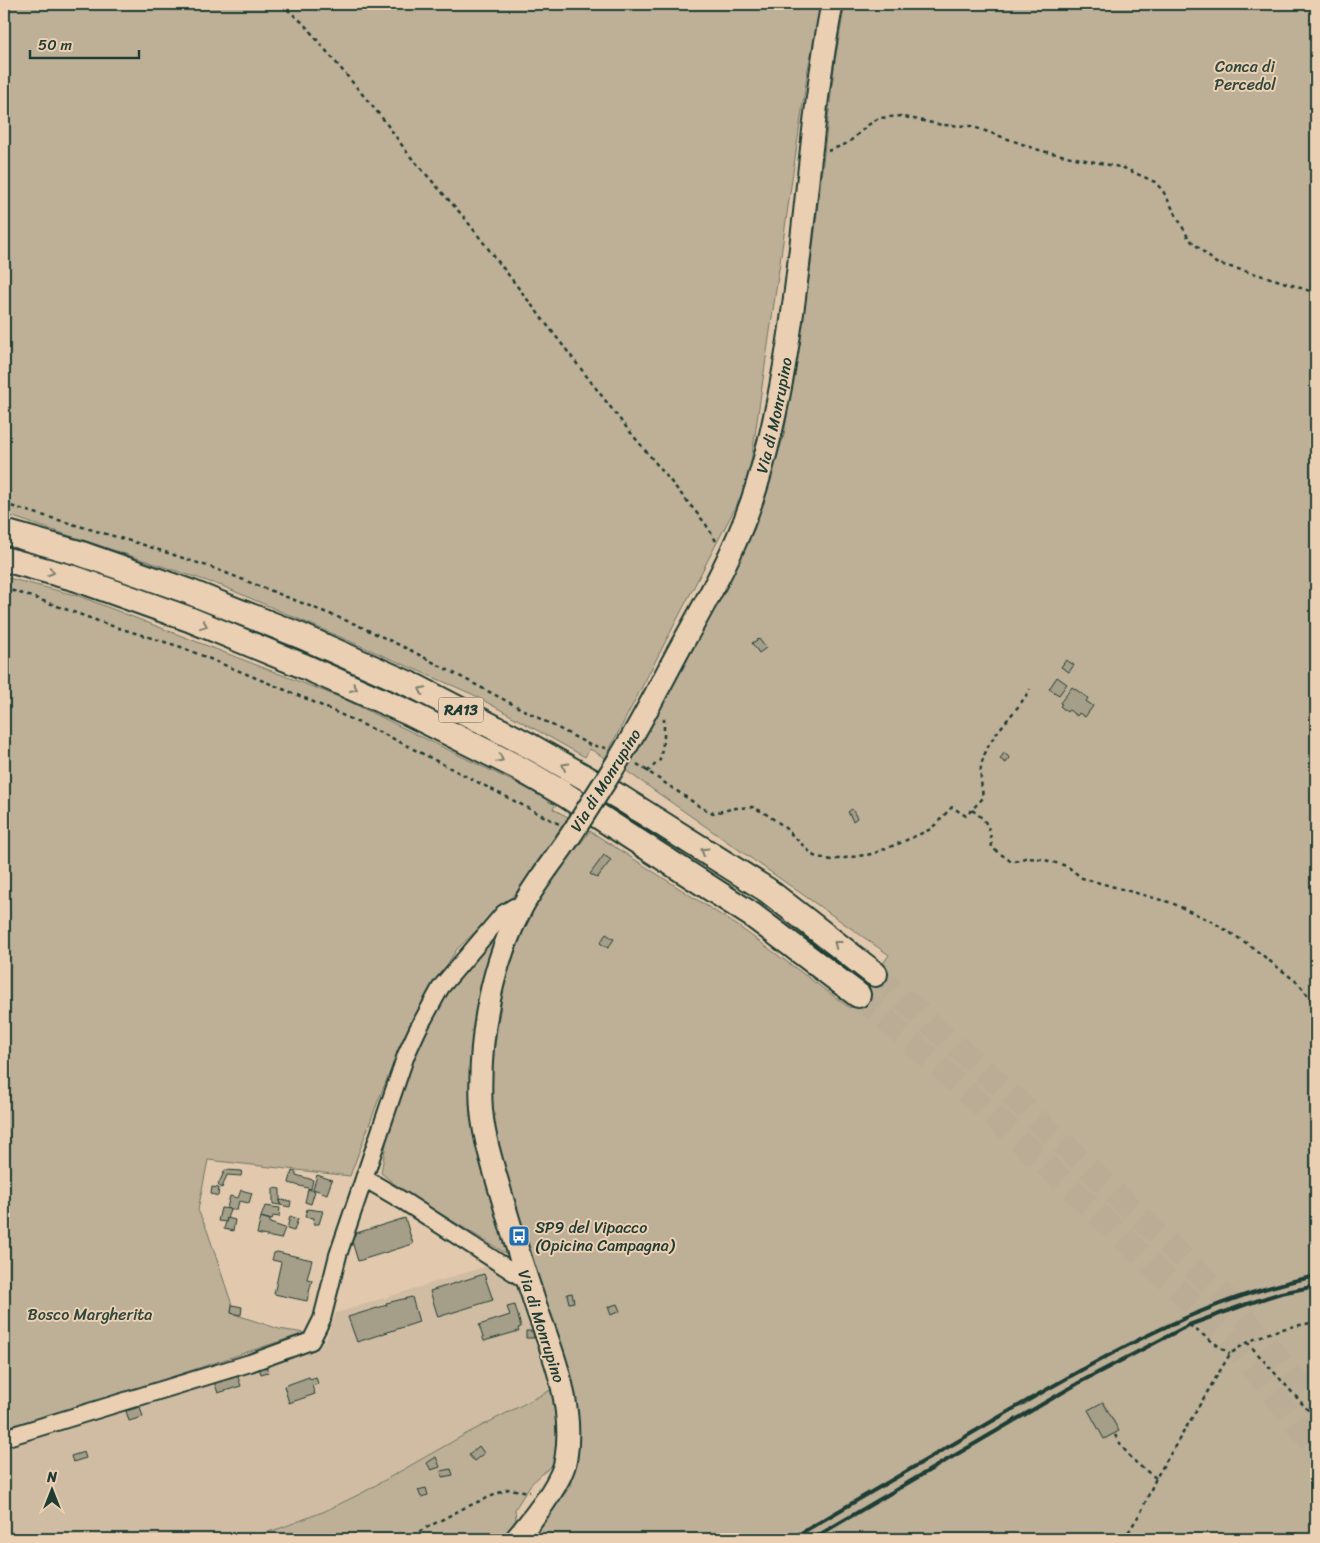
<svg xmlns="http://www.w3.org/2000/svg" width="1320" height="1543" font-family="Sriracha,sans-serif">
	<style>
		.built { fill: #d0bca2 }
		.green { fill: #beaf97; stroke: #6e7666 }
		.building { fill: #a59e88; stroke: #1f3d34 }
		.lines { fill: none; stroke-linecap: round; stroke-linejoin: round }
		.highway-tunnel { stroke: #bbad95; stroke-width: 24; stroke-dasharray: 24 12; stroke-linecap: butt }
		.minor-casing { stroke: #1f3d34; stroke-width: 20 }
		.major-casing { stroke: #1f3d34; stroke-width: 25 }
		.highway-casing { stroke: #1f3d34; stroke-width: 28 }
		.path { stroke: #1f3d34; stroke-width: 2.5; stroke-dasharray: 4 4; stroke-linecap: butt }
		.minor { stroke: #eacfb2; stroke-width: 16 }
		.major { stroke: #eacfb2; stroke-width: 21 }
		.highway { stroke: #eacfb2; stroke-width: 24 }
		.rail { stroke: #1f3d34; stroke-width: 4 }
		.major-bridge-casing { stroke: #1f3d34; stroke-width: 25; stroke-linecap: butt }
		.major-bridge { stroke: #eacfb2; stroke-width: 21 }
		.oneway { stroke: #7a7f6d }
		.labels { text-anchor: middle; stroke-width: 4; stroke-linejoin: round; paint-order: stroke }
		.shield { fill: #eacfb2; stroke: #5c695a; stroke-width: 1 }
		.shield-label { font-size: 15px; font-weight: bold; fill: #1f3d34 }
		.park-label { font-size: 16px; fill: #2f483e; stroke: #eacfb2 }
		.street-label { font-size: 16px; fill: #1f3d34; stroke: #eacfb2 }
		.poi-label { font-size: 16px; fill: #1f3d34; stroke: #eacfb2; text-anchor: start }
	</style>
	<rect width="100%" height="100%" fill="#e2c9ad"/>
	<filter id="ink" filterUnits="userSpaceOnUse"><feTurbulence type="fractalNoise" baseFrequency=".02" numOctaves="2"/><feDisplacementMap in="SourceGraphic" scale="10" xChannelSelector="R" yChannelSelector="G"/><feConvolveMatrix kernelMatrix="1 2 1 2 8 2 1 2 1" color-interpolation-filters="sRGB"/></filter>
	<g filter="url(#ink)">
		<path class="built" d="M490 1265 515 1281 551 1390 464 1435 362 1493 325 1511 281 1528 244 1539H4V1447L10 1443 126 1411 214 1382 303 1355 320 1346 327 1336 336 1313Z"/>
		<path class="green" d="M4 4H822L808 69 748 483 605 758 590 749 585 757 472 694 222 586 4 514Z
			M845 4H1316V1539H530L570 1487 578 1445 572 1382 493 1139 492 1064 505 978 534 905 590 831 738 926 850 1008 889 955 625 770 754 530 784 435 811 264 835 60Z
			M4 577 79 596 344 699 557 803 553 809 568 817 516 893 457 949 410 1024 378 1101 350 1176 208 1160 198 1210 207 1230 232 1305 231 1313 279 1329 305 1333 138 1388 4 1428Z
			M508 919 477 1050 515 1259 405 1192 381 1173 388 1132 398 1094 443 989Z
			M551 1390 559 1429 558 1460 531 1484 515 1509 516 1520 502 1539H244L281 1528 325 1511 362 1493 464 1435Z"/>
		<path class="building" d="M759 639 766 648 759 653 752 643Z
			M1066 660 1074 665 1069 672 1061 667Z
			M1057 677 1067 684 1059 695 1049 689Z
			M1072 687 1088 698 1086 701 1093 706 1085 717 1079 713 1077 716 1069 710 1067 712 1060 706 1062 704 1060 703Z
			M1004 753 1010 758 1006 763 1000 759Z
			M852 809 857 818 853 821 848 812Z
			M604 855 611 860 597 878 590 874Z
			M606 934 614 939 608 948 600 943Z
			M225 1170 242 1171 241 1176 227 1175 222 1188 218 1185Z
			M292 1171 296 1172V1175L313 1180 311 1189 289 1183Z
			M317 1175 332 1180 327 1194 313 1189Z
			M212 1187 219 1188 218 1196 211 1194Z
			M273 1188 280 1189V1205L273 1204Z
			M308 1189 315 1191 311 1204 305 1202Z
			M241 1190 252 1193 249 1203 239 1201 237 1210 227 1208 230 1196 238 1198Z
			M280 1200 291 1201 290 1207 280 1205Z
			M265 1206 280 1208 279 1217 273 1216 272 1220 261 1217Z
			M221 1208 230 1209 226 1222 218 1221Z
			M307 1209 323 1211 319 1224H313L314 1218 305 1217Z
			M290 1216 298 1219 294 1231 287 1229Z
			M261 1217 270 1220V1223L285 1228 281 1239 257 1234Z
			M227 1218 235 1220 233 1231 224 1229Z
			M405 1218 413 1244 358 1261 350 1235Z
			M277 1252 312 1260 307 1279 312 1280 307 1301 274 1294 281 1262 272 1260 274 1253Z
			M484 1274 493 1300 438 1317 430 1291Z
			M572 1293 574 1302 569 1303 567 1294Z
			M412 1297 419 1322 357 1342 348 1317 387 1305 386 1303Z
			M617 1304 620 1311 611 1315 608 1307Z
			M232 1305 242 1307 241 1315 231 1313Z
			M515 1305 521 1327 518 1328 519 1331 484 1341 479 1325 510 1315 507 1307Z
			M526 1331H534V1338H526Z
			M266 1366 268 1372 261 1374 259 1368Z
			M237 1374 241 1386 218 1393 214 1382Z
			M309 1377 310 1379 316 1377 318 1384 312 1386 315 1394 289 1403 284 1386Z
			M1103 1402 1119 1431 1104 1439 1088 1410Z
			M140 1407 143 1417 129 1421 126 1411Z
			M479 1446 484 1453 474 1461 469 1455Z
			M84 1452 86 1458 73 1462 71 1456Z
			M436 1457 440 1467 431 1470 427 1463Z
			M451 1469 453 1475 442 1477 441 1471Z
			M426 1488 428 1495 421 1497 418 1490Z"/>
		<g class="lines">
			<path class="highway-tunnel" d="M875 974 1006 1090 1237 1309 1316 1405
				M858 995 993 1115 1230 1339 1316 1448"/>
			<g class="minor-casing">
				<path id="minor" d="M364 1178 405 1202 527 1281
					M4 1438 250 1363 311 1341 322 1319 338 1255 406 1055 418 1029 441 987 504 913 514 907H522"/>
			</g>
			<g class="major-casing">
				<g id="major">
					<path id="s1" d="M616 764C639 727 659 687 680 648 710 595 739 544 757 485 804 329 802 163 832 4"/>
					<path d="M516 1539C532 1520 563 1482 566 1458 574 1408 555 1358 538 1312 524 1271 511 1229 499 1187 491 1159 482 1131 481 1101 479 1035 491 965 522 907 538 878 561 852 578 824"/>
				</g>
			</g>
			<g class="highway-casing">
				<path id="highway" d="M4 532 79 553 190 592 301 636 416 687 530 746 621 798 767 890 875 974
					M4 559 77 579 189 619 301 665 409 713 517 767 564 794 752 915 858 995"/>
			</g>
			<path class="path" d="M281 4 303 23 383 119 409 155 463 216 622 422 705 523 716 541
				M828 151 848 143 868 125 879 118 900 116 942 125 971 126 1042 151 1124 168 1155 182 1163 191 1189 239 1216 263 1274 279 1316 293
				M4 504 144 545 216 569 355 624 410 650 590 745 606 748
				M4 588 35 598 109 625 181 647 307 699 390 737 559 824
				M637 764 702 808 713 813 736 808 752 807 763 812 782 825 814 856 831 860 872 854 900 843 931 829 952 807 966 816 983 798C982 788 980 777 981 767 986 736 1016 715 1030 689
				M647 772 660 760 664 737V716
				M972 810C988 821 990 828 992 848L1012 862 1025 858 1041 859 1067 866 1082 878 1172 903 1213 922 1248 944 1298 983 1310 998 1316 1012
				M1189 1325 1230 1354
				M1247 1342 1316 1419
				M1115 1435C1128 1457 1135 1463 1156 1478
				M405 1539 464 1508 508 1489 530 1492
				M1124 1539 1141 1512 1156 1478 1230 1354C1258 1333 1283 1328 1316 1322"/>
			<use href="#minor" class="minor"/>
			<use href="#major" class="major"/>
			<use href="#highway" class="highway"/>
			<path class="rail" d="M791 1539C865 1496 939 1452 1013 1409 1110 1353 1205 1298 1316 1276
				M812 1539 1082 1381 1189 1325 1247 1304 1281 1293 1316 1286"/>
			<g class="major-bridge-casing">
				<path id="major-bridge" d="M578 824 616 764"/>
			</g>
			<use href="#major-bridge" class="major-bridge"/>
		</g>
		<defs><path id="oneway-chevron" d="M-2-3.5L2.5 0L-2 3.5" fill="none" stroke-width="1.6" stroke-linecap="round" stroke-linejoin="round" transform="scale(1.25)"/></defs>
		<g class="oneway">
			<use href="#oneway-chevron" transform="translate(51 572) rotate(16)"/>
			<use href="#oneway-chevron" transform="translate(204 625) rotate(22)"/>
			<use href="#oneway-chevron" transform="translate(354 688) rotate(24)"/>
			<use href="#oneway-chevron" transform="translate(422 690) rotate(-153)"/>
			<use href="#oneway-chevron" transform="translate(500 759) rotate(27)"/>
			<use href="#oneway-chevron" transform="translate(565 766) rotate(-150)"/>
			<use href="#oneway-chevron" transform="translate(704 851) rotate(-148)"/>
			<use href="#oneway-chevron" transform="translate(837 944) rotate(-142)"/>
		</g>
	</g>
	<defs>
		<g id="bus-square" transform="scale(1.125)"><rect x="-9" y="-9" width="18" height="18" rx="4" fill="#1f6fb2" stroke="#eacfb2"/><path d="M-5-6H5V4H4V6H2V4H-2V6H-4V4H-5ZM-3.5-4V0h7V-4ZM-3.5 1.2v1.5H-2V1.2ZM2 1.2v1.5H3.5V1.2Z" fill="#fff"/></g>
	</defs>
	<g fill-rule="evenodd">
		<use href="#bus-square" x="519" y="1236"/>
	</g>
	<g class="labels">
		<rect class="shield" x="438.5" y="697.5" width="45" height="25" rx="4"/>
		<g class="shield-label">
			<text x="461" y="715">RA13</text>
		</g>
		<g class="park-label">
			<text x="1245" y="72">Conca di<tspan x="1245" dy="18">Percedol</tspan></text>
			<text x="90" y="1320">Bosco Margherita</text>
		</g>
		<g class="street-label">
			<text dy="6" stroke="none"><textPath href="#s1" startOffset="385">Via di Monrupino</textPath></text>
			<text transform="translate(605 780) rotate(-58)" y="6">Via di Monrupino</text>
			<text transform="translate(542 1326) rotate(72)" y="6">Via di Monrupino</text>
		</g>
		<g class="poi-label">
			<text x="535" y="1233">SP9 del Vipacco<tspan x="535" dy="18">(Opicina Campagna)</tspan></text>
		</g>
	</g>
	<rect width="1320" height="1543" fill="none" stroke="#eacfb2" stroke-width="20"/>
	<rect x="10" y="10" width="1300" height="1523" fill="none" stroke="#1f3d34" stroke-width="2" filter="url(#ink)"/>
	<g transform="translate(52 1490)" stroke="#eacfb2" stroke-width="4" paint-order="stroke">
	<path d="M0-4L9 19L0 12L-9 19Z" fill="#1f3d34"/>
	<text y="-8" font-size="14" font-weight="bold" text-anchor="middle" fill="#1f3d34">N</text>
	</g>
	<path d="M30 50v8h109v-8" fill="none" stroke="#1f3d34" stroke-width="2.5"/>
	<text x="38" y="50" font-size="15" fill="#1f3d34" stroke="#eacfb2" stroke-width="4" paint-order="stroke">50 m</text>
</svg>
